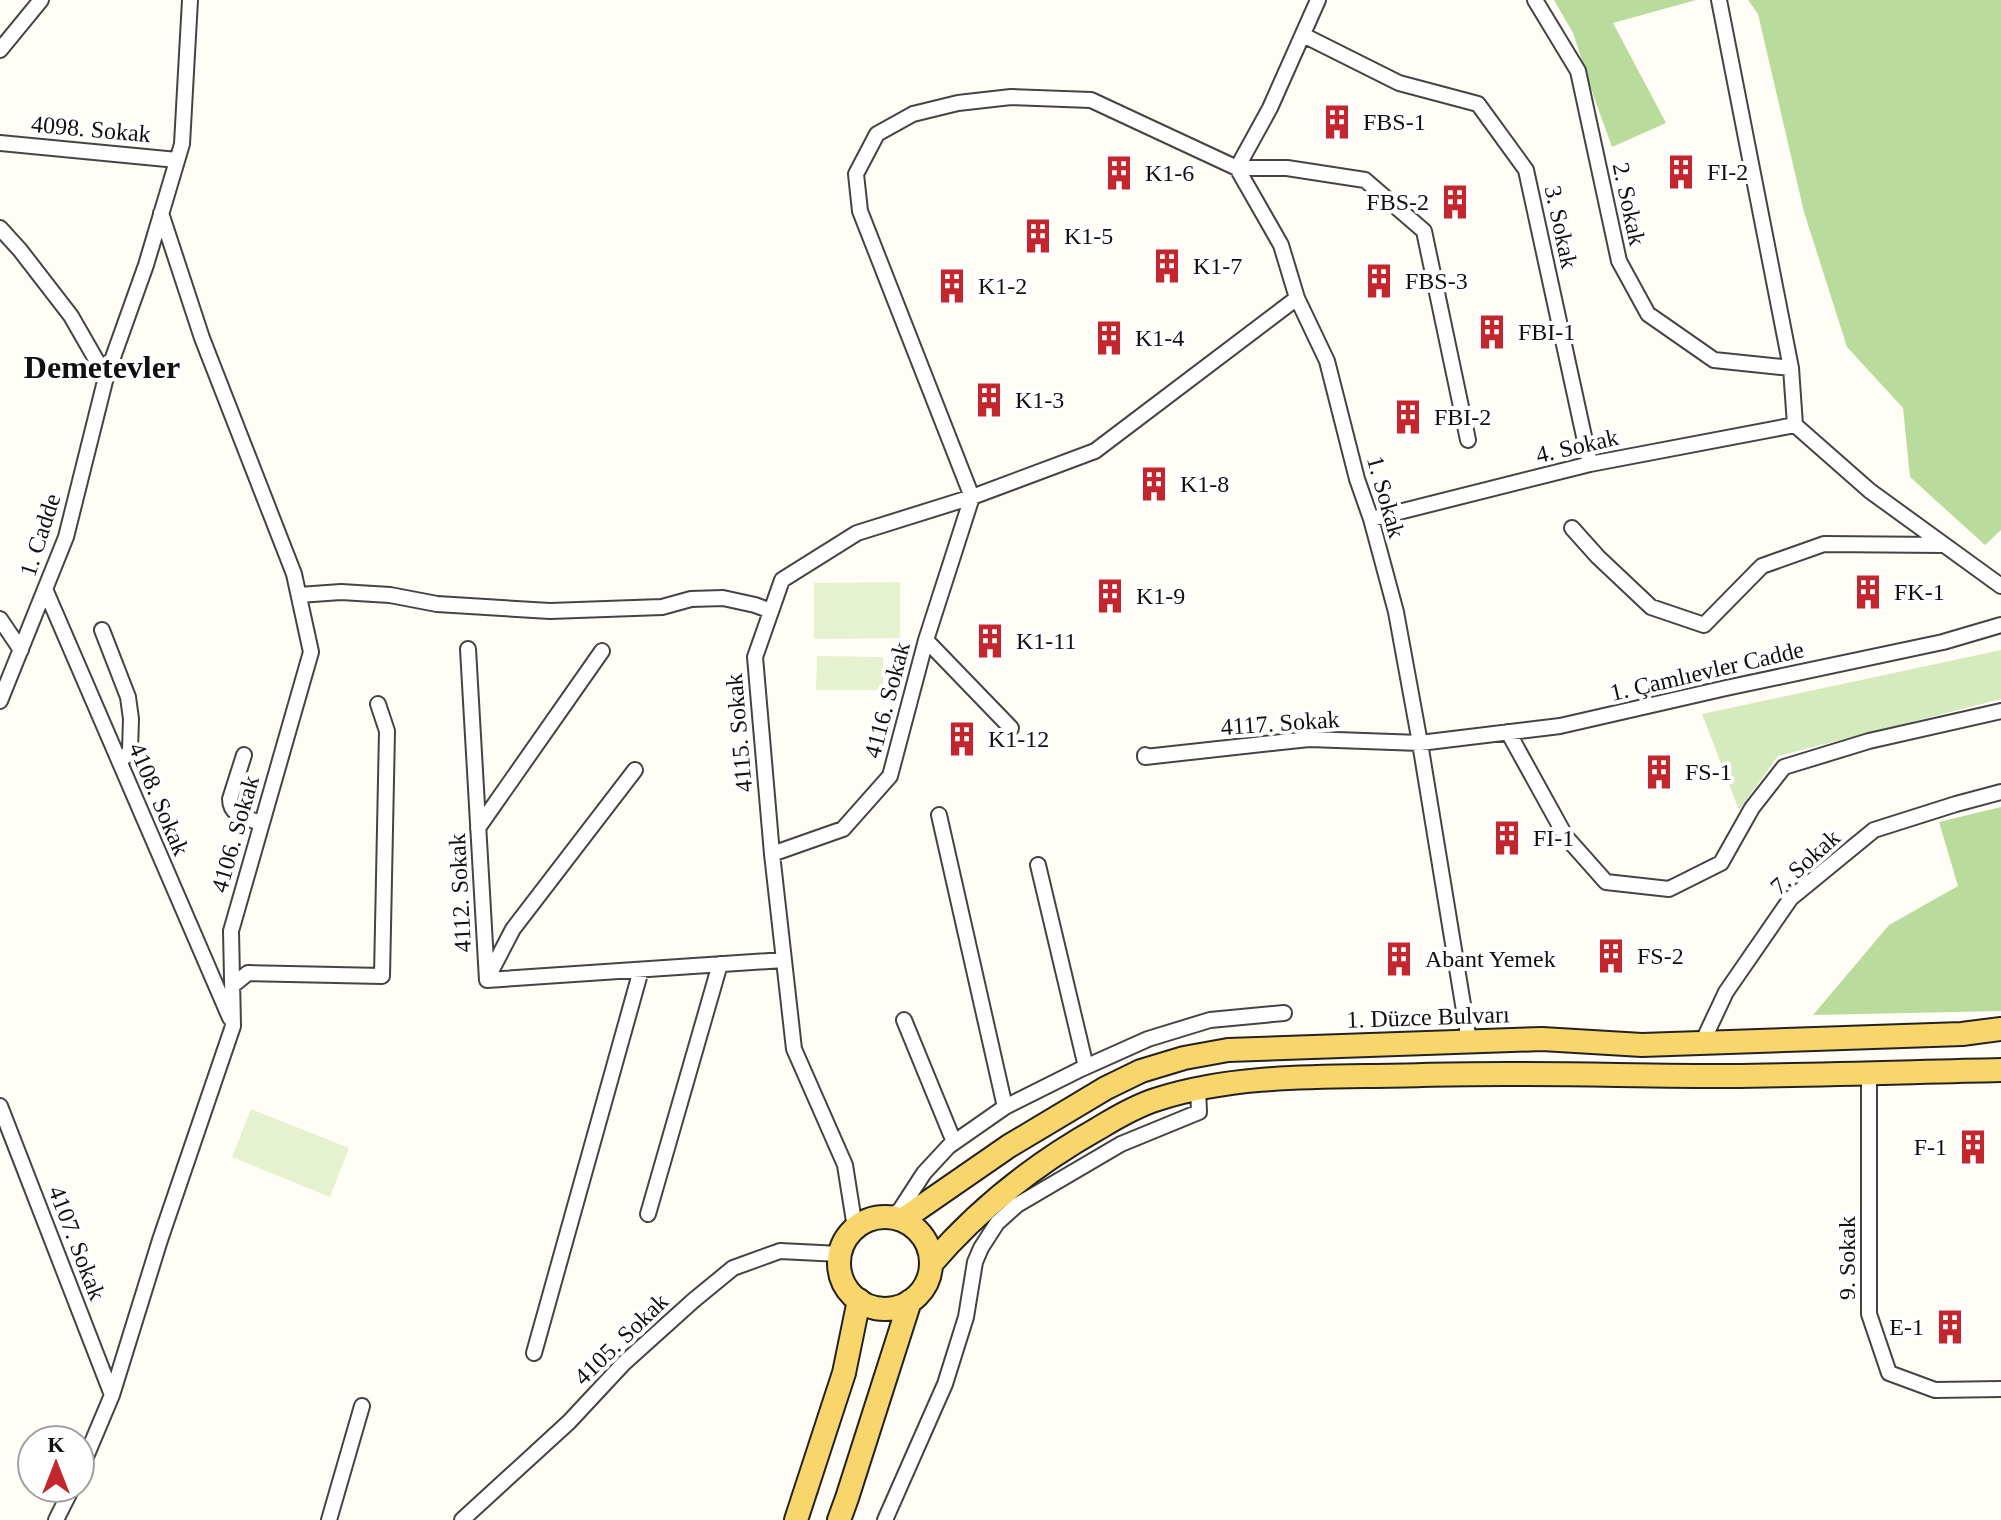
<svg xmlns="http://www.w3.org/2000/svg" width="2001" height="1520" font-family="Georgia,serif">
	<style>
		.green { fill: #d5ebbd }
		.forest { fill: #b9dc9c }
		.pitch { fill: #e6f2cf }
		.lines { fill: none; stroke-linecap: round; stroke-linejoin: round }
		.minor-casing { stroke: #444; stroke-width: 18 }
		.primary-casing { stroke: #222; stroke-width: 26 }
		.minor { stroke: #fff; stroke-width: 14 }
		.primary { stroke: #f9d66b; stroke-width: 22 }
		.labels { text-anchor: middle; stroke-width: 8; stroke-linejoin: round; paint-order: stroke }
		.poi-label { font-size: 24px; fill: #111; stroke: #fff; text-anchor: start }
		.street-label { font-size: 24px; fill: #111; stroke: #fff }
		.district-label { font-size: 32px; font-weight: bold; fill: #111; stroke: #fff }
	</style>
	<rect width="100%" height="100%" fill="#fffdf5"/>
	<path class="green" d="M2001 650V699L1778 756 1739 810 1702 714Z"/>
	<path class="forest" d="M1554 0H1696L1613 23 1666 123 1612 147 1595 100 1573 33Z
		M1748 0H2001V530L1985 545 1910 477 1903 408 1847 347 1804 212 1758 14Z
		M2001 807V1011L1813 1015 1889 925 1958 886 1939 822Z"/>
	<path class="pitch" d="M900 582V638L814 639V583Z
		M817 656 883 657V690H816Z
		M251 1109 349 1148 330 1197 232 1157Z"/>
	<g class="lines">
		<g class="minor-casing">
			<path id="minor" d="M1318 0 1270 108 1237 168 1281 245 1297 298 1327 361 1357 479 1371 519 1396 612 1420 743 1469 1041
				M1535 0 1578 71 1619 261 1648 314 1714 360 1791 368
				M1719 0 1791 368 1795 425 1870 491 2001 586
				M1303 35 1399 83 1478 104 1526 170 1590 464
				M0 50 41 0
				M0 143 177 160
				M0 228 20 250 71 316 106 377
				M1371 519 1590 464 1795 425
				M1572 528 1598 557 1651 607 1704 625 1762 566 1824 544 1943 545
				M45 589 230 1018
				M299 595 341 592 390 595 437 604 550 611 662 607 691 599 723 598 755 605 771 611
				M0 619 21 650
				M102 630 128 697 131 719 130 750 127 755 119 761
				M926 640 1011 728
				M468 649 487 980 784 960
				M0 701 66 537 106 377 146 265 182 144 190 0
				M1508 732 1566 837 1606 882 1669 889 1721 863 1752 808 1784 767 1869 741 2001 711
				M244 755 230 799C230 816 247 818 261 823
				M1145 755V757L1309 739 1420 743 1560 726 1726 688 1943 642 2001 625
				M939 815 1005 1107
				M478 828 602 651
				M772 854 843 829 890 776 926 640 972 497 860 211 856 174 877 134 913 114 958 103 1011 97 1091 100 1237 168H1287L1365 180 1424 231 1468 440
				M1038 865 1086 1067
				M487 979 513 929 635 770
				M232 986 248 973 382 976 387 731 378 704
				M904 1020 954 1142
				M1702 1043 1726 992 1791 898 1874 830 1956 804 2001 792
				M1869 1073V1314L1889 1373 1935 1390 2001 1389
				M0 1106 112 1395
				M648 1214 720 964
				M890 1217 900 1210 924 1173 949 1146 1005 1107 1081 1069 1148 1039 1210 1020 1284 1013
				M855 1228 845 1165 794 1049 772 854 755 657 782 580 857 533 972 497 1095 451 1297 298
				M534 1353 641 970
				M80 1471 112 1395 160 1240 233 1026 231 931 311 652 294 574 202 338 161 213
				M56 1520 72 1488
				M329 1520 362 1406
				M462 1520 569 1422 624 1363 694 1300 733 1268 780 1251 840 1254
				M885 1520 945 1384 966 1317 975 1262 981 1248 997 1223 1017 1205 1121 1144 1199 1112 1198 1088"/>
		</g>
		<g class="primary-casing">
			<path id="primary" d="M839 1263a46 46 0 1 1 92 0a46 46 0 1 1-92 0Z
				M902 1220 1009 1146 1106 1088 1141 1071 1184 1058 1228 1050 1542 1039 1642 1045 1962 1034 2001 1029
				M931 1264C979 1208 1035 1164 1099 1128 1117 1117 1138 1105 1158 1099 1243 1072 1334 1078 1422 1075 1524 1072 1627 1076 1729 1076 1820 1075 1911 1072 2001 1070
				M796 1520 844 1373 859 1300
				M839 1520 847 1498 910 1301"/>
		</g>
		<use href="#minor" class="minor"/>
		<use href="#primary" class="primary"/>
	</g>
	<defs>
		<g id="building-bare" transform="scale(2.76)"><path d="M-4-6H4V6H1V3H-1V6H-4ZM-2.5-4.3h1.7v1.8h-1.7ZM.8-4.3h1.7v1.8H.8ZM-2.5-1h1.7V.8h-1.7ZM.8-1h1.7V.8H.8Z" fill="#c4262e" stroke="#fff" stroke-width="2.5" paint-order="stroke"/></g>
	</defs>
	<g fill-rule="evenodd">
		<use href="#building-bare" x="1337" y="122"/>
		<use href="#building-bare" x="1681" y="172"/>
		<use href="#building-bare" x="1119" y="173"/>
		<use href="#building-bare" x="1455" y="202"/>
		<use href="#building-bare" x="1038" y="236"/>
		<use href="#building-bare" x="1167" y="266"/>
		<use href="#building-bare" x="1379" y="281"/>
		<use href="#building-bare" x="952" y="286"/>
		<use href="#building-bare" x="1492" y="332"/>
		<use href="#building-bare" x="1109" y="338"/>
		<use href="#building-bare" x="989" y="400"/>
		<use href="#building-bare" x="1408" y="417"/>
		<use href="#building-bare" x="1154" y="484"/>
		<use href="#building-bare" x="1868" y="592"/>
		<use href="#building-bare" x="1110" y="596"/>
		<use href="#building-bare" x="990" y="641"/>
		<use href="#building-bare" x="962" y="739"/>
		<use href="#building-bare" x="1659" y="772"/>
		<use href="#building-bare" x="1507" y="838"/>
		<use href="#building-bare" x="1611" y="956"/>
		<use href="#building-bare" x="1399" y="959"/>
		<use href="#building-bare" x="1973" y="1147"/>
		<use href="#building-bare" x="1950" y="1327"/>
	</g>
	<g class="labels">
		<g class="poi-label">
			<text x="1363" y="130">FBS-1</text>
			<text x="1707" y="180">FI-2</text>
			<text x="1145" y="181">K1-6</text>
			<text x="1429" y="210" text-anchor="end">FBS-2</text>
			<text x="1064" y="244">K1-5</text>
			<text x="1193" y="274">K1-7</text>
			<text x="1405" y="289">FBS-3</text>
			<text x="978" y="294">K1-2</text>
			<text x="1518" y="340">FBI-1</text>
			<text x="1135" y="346">K1-4</text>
			<text x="1015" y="408">K1-3</text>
			<text x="1434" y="425">FBI-2</text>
			<text x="1180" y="492">K1-8</text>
			<text x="1894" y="600">FK-1</text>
			<text x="1136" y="604">K1-9</text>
			<text x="1016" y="649">K1-11</text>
			<text x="988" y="747">K1-12</text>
			<text x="1685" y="780">FS-1</text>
			<text x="1533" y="846">FI-1</text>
			<text x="1637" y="964">FS-2</text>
			<text x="1425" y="967">Abant Yemek</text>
			<text x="1947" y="1155" text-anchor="end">F-1</text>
			<text x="1924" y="1335" text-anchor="end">E-1</text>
		</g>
		<g class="street-label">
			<text transform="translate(91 129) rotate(5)" y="8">4098. Sokak</text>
			<text transform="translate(1629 204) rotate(78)" y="8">2. Sokak</text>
			<text transform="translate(1561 227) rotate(78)" y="8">3. Sokak</text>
			<text transform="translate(1577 446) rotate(-13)" y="8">4. Sokak</text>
			<text transform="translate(1386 497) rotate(74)" y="8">1. Sokak</text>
			<text transform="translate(40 535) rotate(-72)" y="8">1. Cadde</text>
			<text transform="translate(1707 671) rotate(-13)" y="8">1. Çamlıevler Cadde</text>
			<text transform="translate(887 700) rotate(-75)" y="8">4116. Sokak</text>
			<text transform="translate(1280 723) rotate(-4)" y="8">4117. Sokak</text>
			<text transform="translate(739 733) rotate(-95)" y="8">4115. Sokak</text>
			<text transform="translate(159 799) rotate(67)" y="8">4108. Sokak</text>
			<text transform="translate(235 834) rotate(-74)" y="8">4106. Sokak</text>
			<text transform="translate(1805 862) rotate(-42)" y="8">7. Sokak</text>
			<text transform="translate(460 893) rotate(-93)" y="8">4112. Sokak</text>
			<text transform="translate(1428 1017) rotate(-2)" y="8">1. Düzce Bulvarı</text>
			<text transform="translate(77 1243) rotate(69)" y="8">4107. Sokak</text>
			<text transform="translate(1847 1258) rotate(-90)" y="8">9. Sokak</text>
			<text transform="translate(621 1339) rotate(-44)" y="8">4105. Sokak</text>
		</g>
		<g class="district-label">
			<text x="102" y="378">Demetevler</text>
		</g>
	</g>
	<g transform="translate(56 1464)"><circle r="38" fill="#ffffff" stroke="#a0a0a0" stroke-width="2"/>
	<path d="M0-6L14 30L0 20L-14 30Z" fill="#c4262e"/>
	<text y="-12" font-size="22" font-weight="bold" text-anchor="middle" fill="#111111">K</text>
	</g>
</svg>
